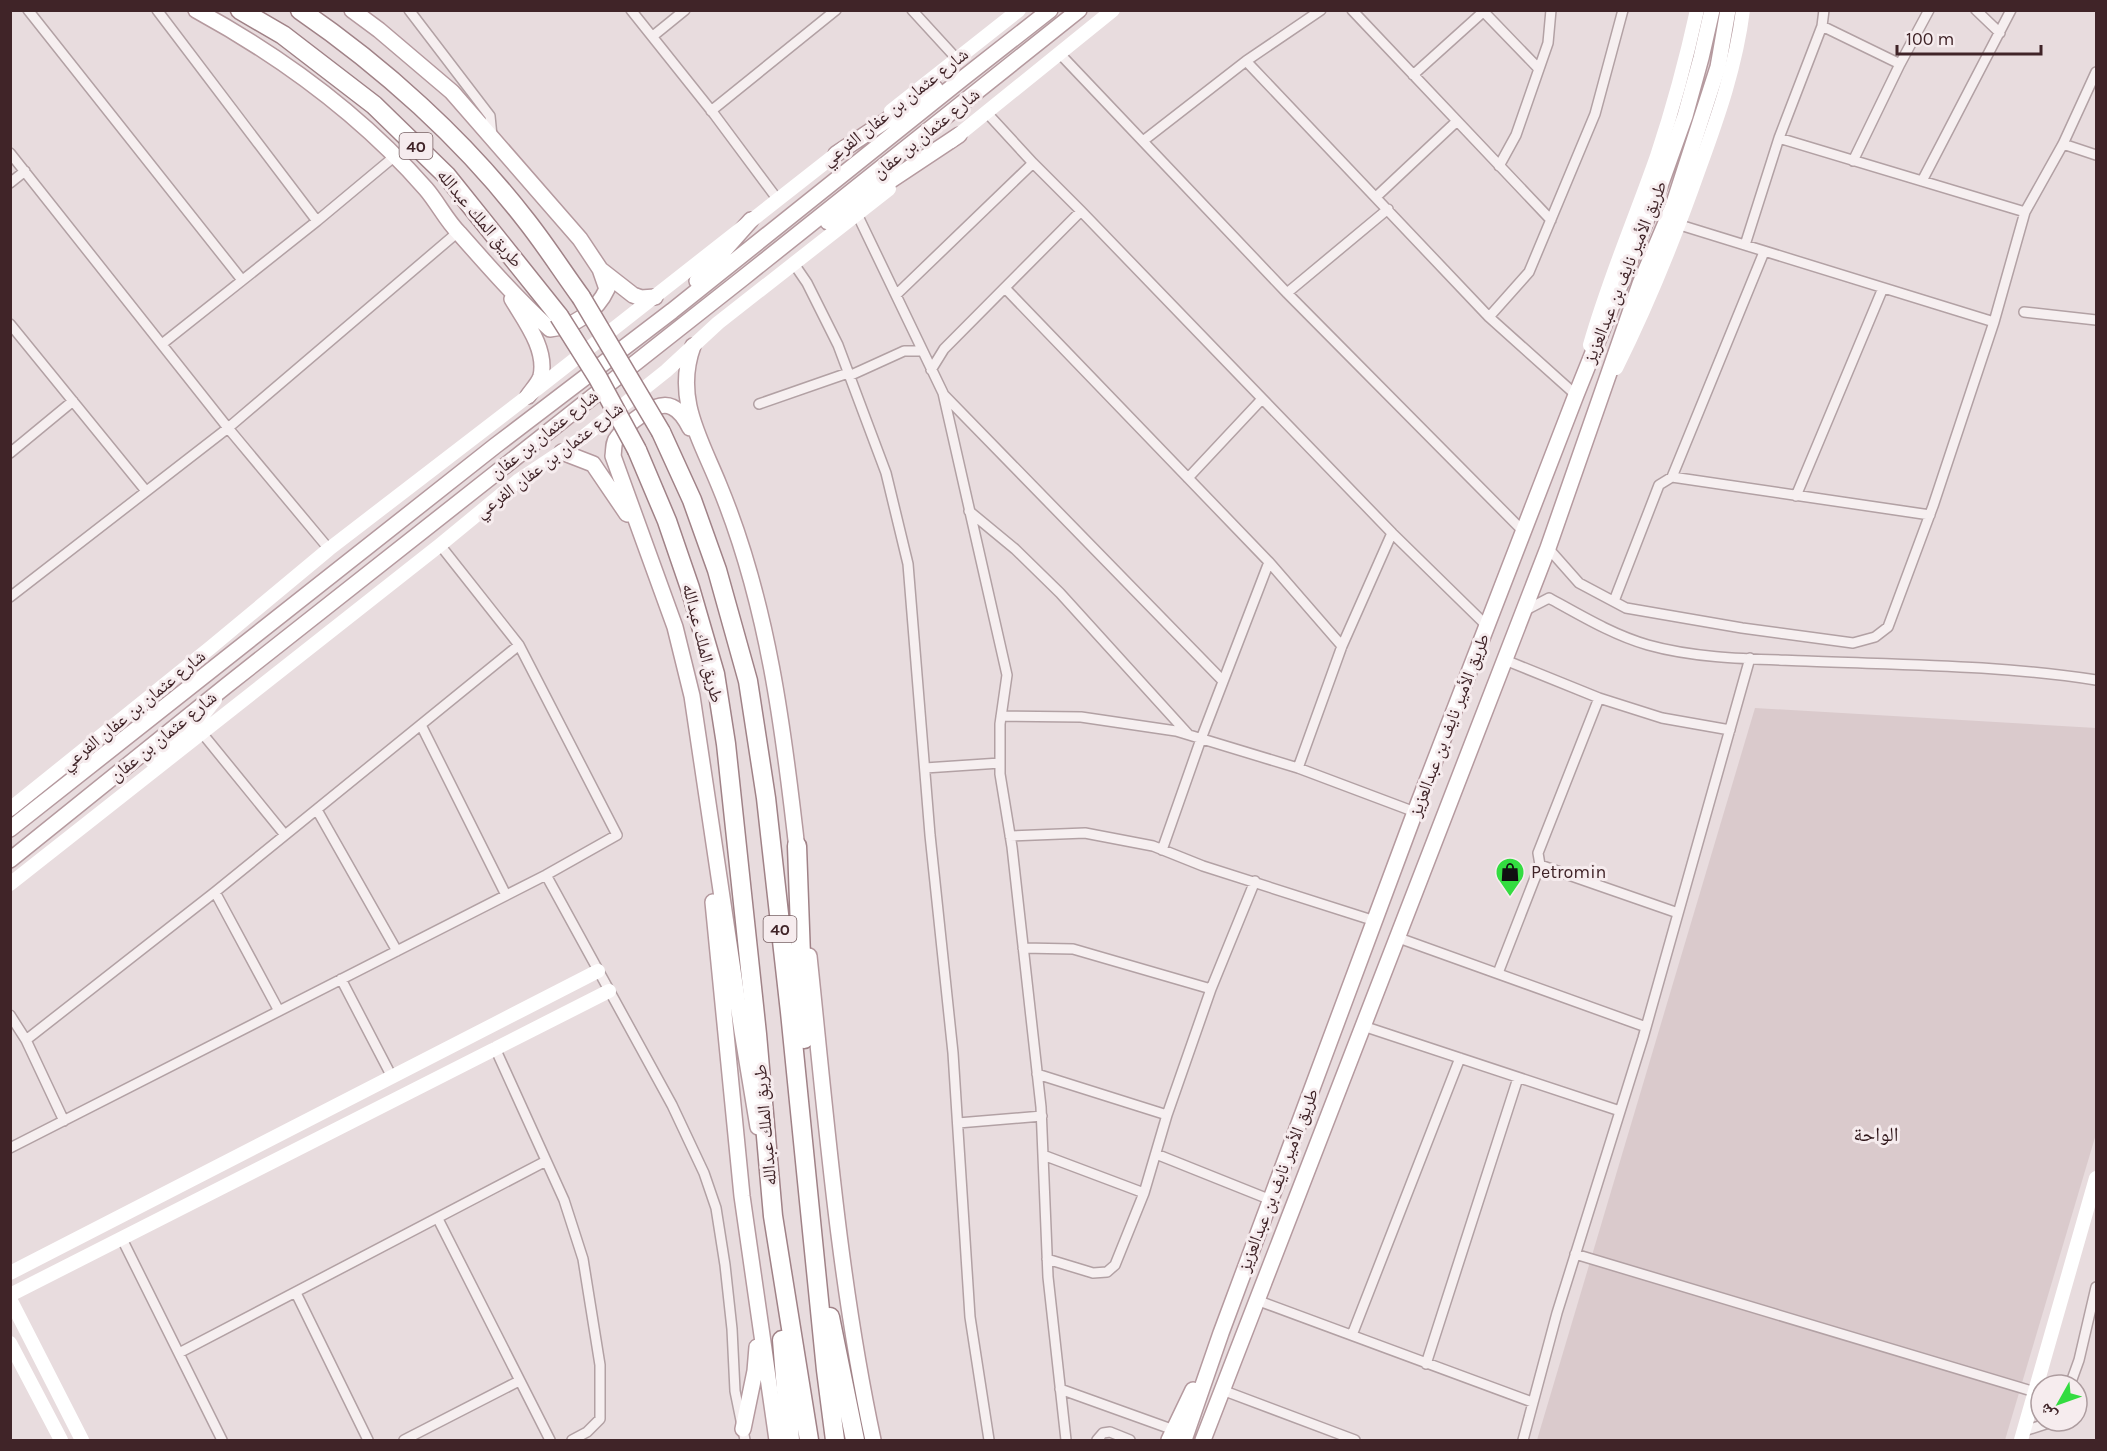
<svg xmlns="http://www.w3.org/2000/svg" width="2107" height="1451" font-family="Karla,'Noto Naskh Arabic',sans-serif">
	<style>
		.built { fill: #dacacc }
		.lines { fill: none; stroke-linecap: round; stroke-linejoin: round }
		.street-casing { stroke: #b2a1a4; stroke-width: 12 }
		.primary-casing { stroke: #b59a9f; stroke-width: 18 }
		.highway-casing { stroke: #a08287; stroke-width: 21 }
		.street { stroke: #f6eff0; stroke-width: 9 }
		.secondary { stroke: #fff; stroke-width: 14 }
		.primary { stroke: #fff; stroke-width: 15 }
		.highway { stroke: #fff; stroke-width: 18 }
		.highway-bridge-casing { stroke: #a08287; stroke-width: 21; stroke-linecap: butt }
		.highway-bridge { stroke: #fff; stroke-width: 18 }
		.labels { text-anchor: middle; stroke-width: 6; stroke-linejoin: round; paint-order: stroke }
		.shield { fill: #f6ecee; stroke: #776063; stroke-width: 1.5 }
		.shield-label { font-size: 16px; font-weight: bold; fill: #402428 }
		.street-label { font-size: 18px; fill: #402428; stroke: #f6ecee }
		.poi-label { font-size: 18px; fill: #402428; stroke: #f6ecee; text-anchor: start }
		.neighbourhood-label { font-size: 20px; fill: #30171a; stroke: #f6ecee }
	</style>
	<rect width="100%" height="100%" fill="#e8dcde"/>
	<path class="built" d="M1755 708 2096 728V1134L2005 1440H1537Z"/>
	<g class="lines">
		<g class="street-casing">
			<path id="street" d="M28 10 242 280
				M157 10 317 221
				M409 10 490 116 492 136
				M631 10 714 114 778 200
				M912 10 956 58
				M1352 10 1551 220
				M1482 10 1539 69
				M1976 10 2000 33
				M1822 26 1900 64
				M653 36 685 10
				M1061 55 1287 293 1523 531
				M1246 61 1489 317 1576 395
				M1413 75 1483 12
				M711 111 836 10
				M987 113 1033 163 1081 211 1392 533 1487 626
				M1779 138 2025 212
				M1143 141 1246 61 1321 10
				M2063 144 2096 155
				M10 153 228 428 329 549
				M1853 161 1900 64 1929 10
				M1499 166 1516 135 1548 43 1551 10
				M1922 181 2011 10
				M10 183 25 171
				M1376 197 1457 121
				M857 214 943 393 1007 675 1000 724V774L1012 847 1041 1107 1048 1277 1066 1440
				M1680 225 1994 322
				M1745 245 1779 138 1822 26 1824 10
				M794 264 807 283 838 345 886 473 908 564 930 835 953 1053 970 1317 989 1440
				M1005 288 1269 562 1342 646
				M1287 293 1388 209
				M897 294 1033 163
				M2024 312 2096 320
				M1489 317 1529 272 1595 114 1623 10
				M10 324 146 491
				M162 344 317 221 395 156
				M931 370 944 349 1081 211
				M849 376 904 351H922
				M944 395 1223 681
				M759 404 848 373
				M10 453 73 401
				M1672 477 1764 252
				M1188 478 1262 399
				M1796 496 1883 288
				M969 511 1015 549 1060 593 1188 734
				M1548 548 1579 583 1626 608 1742 628 1853 643 1875 637 1888 627 1933 506 1994 322 2025 212 2063 144 2096 72
				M10 597 228 428 458 232
				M1614 601 1659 485 1672 477 1930 515
				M1524 611 1549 598C1580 615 1613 635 1648 645 1698 659 1754 659 1806 661 1903 665 2000 665 2096 680
				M1505 660 1599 698 1662 718 1730 730
				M1001 716 1081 717 1176 731 1298 768 1415 812
				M421 725 506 895
				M202 733 285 835
				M925 768 1000 763
				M1298 768 1342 646 1392 533
				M317 810 397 951
				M1010 836 1085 833 1153 846 1203 866 1375 921
				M1162 850 1201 739 1269 562
				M1540 865 1678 913
				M546 875 672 1105 704 1173 716 1208 725 1265 732 1329 735 1391 745 1440
				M215 892 279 1011
				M1396 937 1646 1027
				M1023 948 1073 949 1211 989
				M1498 973 1540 865 1538 853 1599 698
				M341 979 392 1077
				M10 1015 26 1040 64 1121
				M1363 1026 1620 1111
				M26 1040 215 892 519 645
				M495 1048 564 1200 583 1259 600 1365V1419L587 1432 572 1440
				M1037 1074 1167 1115
				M958 1123 1042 1116
				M10 1148 546 875 617 835 519 645 440 545
				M1156 1154 1271 1200
				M1043 1155 1144 1193
				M438 1219 550 1440
				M122 1239 222 1440
				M1575 1254 2035 1392
				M1047 1259 1093 1273 1107 1272 1115 1265 1144 1193 1167 1115 1211 989 1255 881
				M296 1293 368 1440
				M1259 1301 1532 1402
				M1352 1335 1460 1058
				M179 1353 546 1161
				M1426 1364 1518 1078
				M2070 1385 2079 1360 2096 1287
				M1060 1389 1174 1430
				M1222 1390 1355 1440
				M2024 1431 2055 1421
				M404 1440 519 1381
				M1097 1440 1103 1433 1110 1432 1130 1440
				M1523 1440 1557 1313 1643 1038 1750 658"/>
		</g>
		<g class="primary-casing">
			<path id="primary" d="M196 10C282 57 362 116 426 189 438 203 446 220 459 233 488 266 517 299 550 329 574 327 597 311 607 289L600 269 580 239 452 92 379 30 352 10
				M836 154 935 88
				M828 222 959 135
				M601 270 633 295 641 298 655 297
				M697 281 751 220
				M512 299C525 321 547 349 541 376 539 383 532 390 528 396
				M693 346C674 398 700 438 719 485 768 603 784 731 798 858
				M690 428C686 420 681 411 672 407 656 399 626 425 617 438 613 442 614 450 613 456L675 627 692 696 742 1031 758 1127
				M562 452 593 464 627 514
				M10 829 495 446 672 311 962 79 1050 10
				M10 860 226 686 743 278 1079 10
				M713 902 742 1196 777 1440
				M809 956C826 1118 839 1281 873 1440
				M743 1429 755 1371 757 1347
				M1169 1440 1193 1390
				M1184 1440 1221 1333 1415 812 1576 395 1660 186 1685 116 1701 58 1712 10
				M1203 1440 1548 548 1640 284 1673 206 1718 67 1728 10"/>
		</g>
		<g class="highway-casing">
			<path id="highway" d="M240 10 283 35 374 105 447 176 559 316
				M300 10C383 67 463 139 525 219 545 244 562 271 581 297
				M661 432 692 500 717 570 748 681 766 798 790 1012 826 1370 835 1440
				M637 450 667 521 690 588 715 674 726 744 757 1034 773 1216 809 1440
				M797 846 804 1039
				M830 1317 855 1440
				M782 1340 790 1440"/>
		</g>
		<use href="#street" class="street"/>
		<path class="secondary" d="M891 111 1019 10
			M951 141 1113 10
			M1590 345C1608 281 1635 219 1657 156 1673 108 1686 60 1697 10
			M1616 368C1648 304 1675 237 1699 169 1718 117 1736 66 1743 10
			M152 761 203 715 215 700
			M10 809 210 648 329 549 528 396 845 147
			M10 884 440 545 519 480 582 438 666 371 718 323 889 189
			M10 1273 598 971
			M10 1295 609 991
			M10 1299 82 1440
			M10 1343 61 1440
			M2021 1440 2096 1178"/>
		<use href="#primary" class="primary"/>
		<use href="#highway" class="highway"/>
		<g class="highway-bridge-casing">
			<path id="highway-bridge" d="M581 297 661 432
				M559 316 598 378 637 450"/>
		</g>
		<use href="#highway-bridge" class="highway-bridge"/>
	</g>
	<defs>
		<g id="shop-pin" transform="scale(1.5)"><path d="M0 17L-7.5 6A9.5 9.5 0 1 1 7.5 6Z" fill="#33dc40" stroke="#f6ecee"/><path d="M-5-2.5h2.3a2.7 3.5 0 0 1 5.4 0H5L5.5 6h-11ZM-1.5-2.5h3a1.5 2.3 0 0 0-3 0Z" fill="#111"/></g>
	</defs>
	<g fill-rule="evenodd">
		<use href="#shop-pin" x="1510" y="872"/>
	</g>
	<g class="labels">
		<g class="shield">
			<rect x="399.5" y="133" width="33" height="26" rx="4.5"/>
			<rect x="763.5" y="916" width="33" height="26" rx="4.5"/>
		</g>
		<g class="shield-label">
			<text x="416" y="152">40</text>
			<text x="780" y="935">40</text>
		</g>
		<g class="street-label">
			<text transform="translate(895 107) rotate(-38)" y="6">شارع عثمان بن عفان الفرعي</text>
			<text transform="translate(926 133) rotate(-39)" y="6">شارع عثمان بن عفان</text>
			<text transform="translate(480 218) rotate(50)" y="6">طريق الملك عبدالله</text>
			<text transform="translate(1625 272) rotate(-68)" y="6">طريق الأمير نايف بن عبدالعزيز</text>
			<text transform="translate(544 434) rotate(-38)" y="6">شارع عثمان بن عفان</text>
			<text transform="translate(549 460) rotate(-37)" y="6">شارع عثمان بن عفان الفرعي</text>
			<text transform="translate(703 643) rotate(76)" y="6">طريق الملك عبدالله</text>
			<text transform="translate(133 710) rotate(-39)" y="6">شارع عثمان بن عفان الفرعي</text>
			<text transform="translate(1449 725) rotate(-69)" y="6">طريق الأمير نايف بن عبدالعزيز</text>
			<text transform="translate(163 736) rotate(-39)" y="6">شارع عثمان بن عفان</text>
			<text transform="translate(765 1125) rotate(-95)" y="6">طريق الملك عبدالله</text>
			<text transform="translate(1278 1180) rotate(-69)" y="6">طريق الأمير نايف بن عبدالعزيز</text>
		</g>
		<g class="poi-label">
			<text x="1531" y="878">Petromin</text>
		</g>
		<g class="neighbourhood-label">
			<text x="1876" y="1141">الواحة</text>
		</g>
	</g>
	<rect width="2107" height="1451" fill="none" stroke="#402428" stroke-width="24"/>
	<g transform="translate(2059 1403) rotate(230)"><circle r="28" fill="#f6ecee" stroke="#ad9c9f" stroke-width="1.5"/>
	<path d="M0-4.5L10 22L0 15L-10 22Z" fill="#33dc40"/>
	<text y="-9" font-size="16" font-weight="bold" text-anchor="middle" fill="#402428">ش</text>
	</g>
	<path d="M1897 45v9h144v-9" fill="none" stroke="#402428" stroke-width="3"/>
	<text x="1906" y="45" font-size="18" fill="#402428" stroke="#f6ecee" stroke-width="4.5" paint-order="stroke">100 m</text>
</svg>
